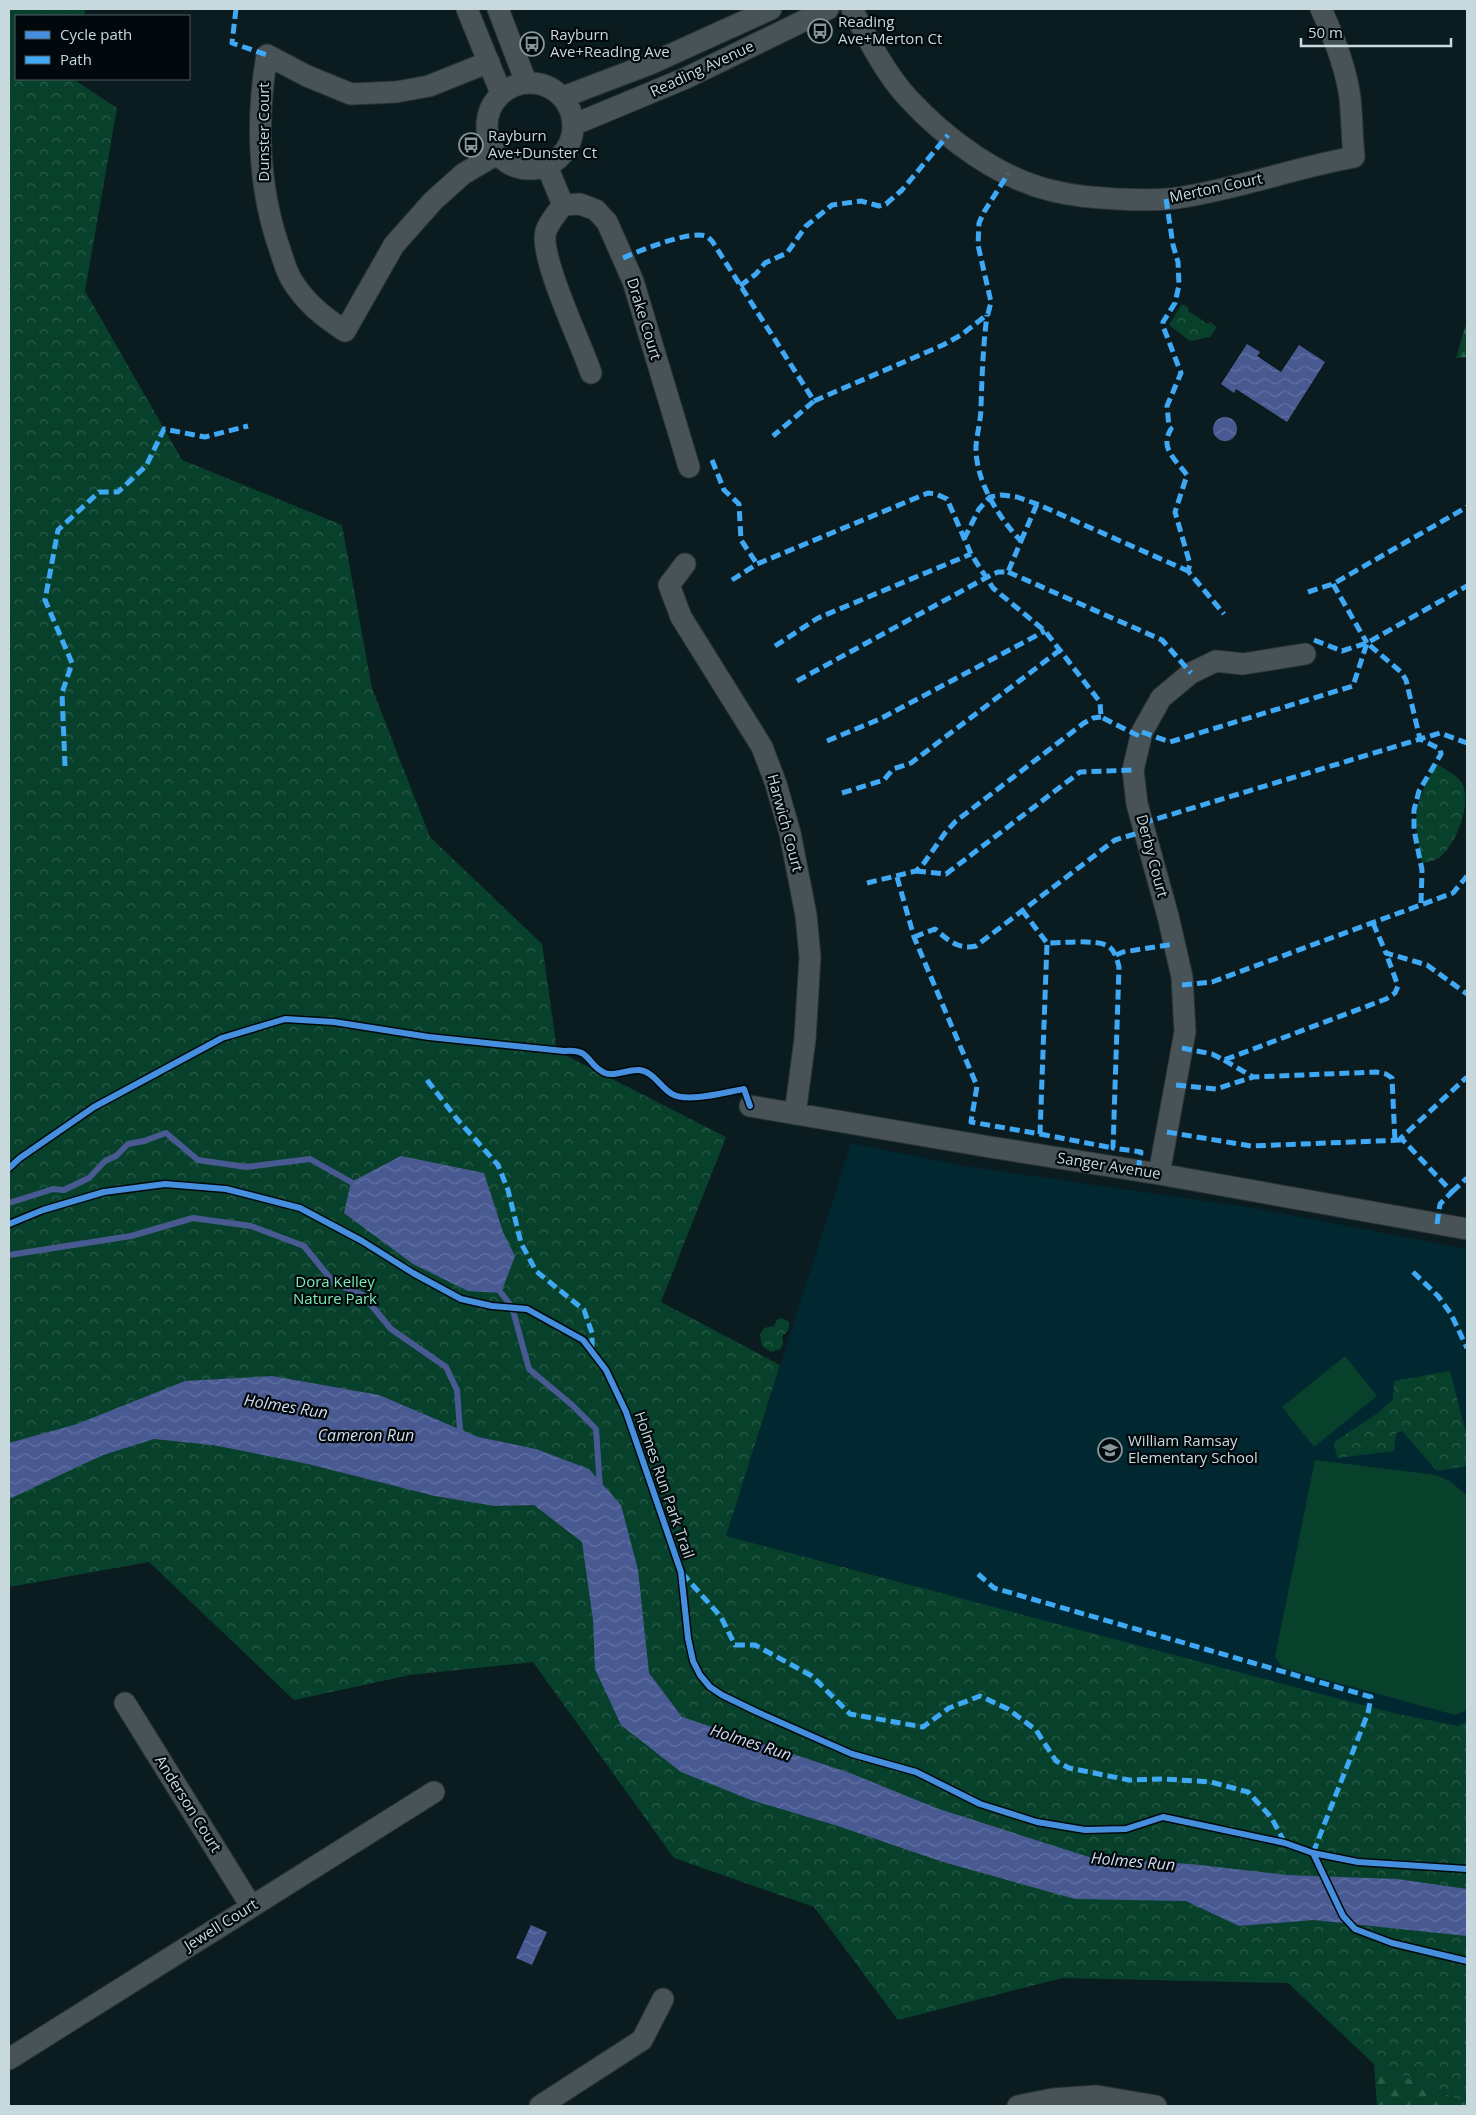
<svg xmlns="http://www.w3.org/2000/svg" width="1476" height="2115" font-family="'Open Sans',sans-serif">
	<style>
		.built { fill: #012730 }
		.forest { fill: url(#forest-firs) }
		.park { fill: url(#park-crowns) }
		.pitch { fill: #08412b }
		.water { fill: url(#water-waves) }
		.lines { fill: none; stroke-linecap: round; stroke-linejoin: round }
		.stream { stroke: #495a93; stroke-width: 6 }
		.minor-casing { stroke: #2b3538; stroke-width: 23 }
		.minor { stroke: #475356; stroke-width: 21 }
		.quiet { stroke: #3fa9f5; stroke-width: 5; stroke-dasharray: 10 5; stroke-linecap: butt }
		.cycleway-casing { stroke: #01090c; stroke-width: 9 }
		.cycleway { stroke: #468fdf; stroke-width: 6 }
		.labels { text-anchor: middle; stroke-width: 4.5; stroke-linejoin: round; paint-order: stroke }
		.poi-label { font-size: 15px; fill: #c8d9dd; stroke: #01090c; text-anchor: start }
		.street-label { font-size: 15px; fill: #c8d9dd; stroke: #01090c }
		.park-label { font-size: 15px; fill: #7decb4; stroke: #01090c }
		.water-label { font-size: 16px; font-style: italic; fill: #d5dbee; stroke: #01090c }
	</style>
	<defs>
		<pattern id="forest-firs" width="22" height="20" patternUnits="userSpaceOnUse" patternTransform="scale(1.25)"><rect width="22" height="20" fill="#08412b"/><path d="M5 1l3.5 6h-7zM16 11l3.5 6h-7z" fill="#2a5c49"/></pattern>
		<pattern id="park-crowns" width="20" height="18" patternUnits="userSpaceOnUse" patternTransform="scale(1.25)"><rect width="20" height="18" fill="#08412b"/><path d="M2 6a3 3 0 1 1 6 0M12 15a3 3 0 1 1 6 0" fill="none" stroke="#2a5c49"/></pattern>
		<pattern id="water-waves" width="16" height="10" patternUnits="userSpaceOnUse" patternTransform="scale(1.25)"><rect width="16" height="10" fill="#495a93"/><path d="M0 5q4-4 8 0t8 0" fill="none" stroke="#6271a2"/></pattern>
	</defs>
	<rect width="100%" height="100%" fill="#0b1c20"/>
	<path class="built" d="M851 1143 964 1166 1253 1208 1467 1249V1721L1458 1726 1389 1713 1060 1628 871 1574 726 1536Z"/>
	<path class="forest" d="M1467 321V357L1456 358Z
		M1374 2064 1467 2103V2106H1377Z"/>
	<path class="park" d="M9 9H85L84 16H16V79H73L117 108 85 291 182 460 342 525 372 688 430 837 542 944 557 1051 726 1137 661 1302 780 1365 726 1536 1389 1712 1458 1726 1467 1721V2103L1374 2064 1288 1983 1062 1978 898 2020 814 1907 674 1858 533 1662 410 1675 294 1700 149 1562 9 1587Z
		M1182 304 1189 308 1188 311 1208 324 1210 322 1217 327 1210 337 1190 341 1169 325Z
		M1437 764C1444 769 1457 775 1462 783 1472 803 1457 843 1440 857 1435 861 1428 862 1422 863 1413 819 1413 803 1437 764Z
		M782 1318 789 1322C789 1330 788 1332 782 1336L783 1344 780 1349 771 1352 762 1346 760 1335 764 1328 774 1326 777 1320Z
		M1450 1371 1467 1437V1466L1437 1471 1402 1431 1396 1433 1394 1451 1337 1458 1334 1442 1378 1413 1393 1399 1394 1381Z"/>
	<path class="pitch" d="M1345 1356 1377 1396 1314 1447 1282 1407Z
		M1315 1460 1436 1475 1450 1481 1467 1496V1710L1455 1715 1283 1668 1275 1657Z"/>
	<path class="water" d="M1247 344 1260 352 1257 356 1281 372 1299 345 1325 362 1287 422 1236 389 1234 393 1221 384Z
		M1213 429a12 12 0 1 1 24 0a12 12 0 1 1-24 0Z
		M401 1156 484 1173 503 1232 515 1256 501 1293 468 1291 413 1264 344 1213 351 1182Z
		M272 1376 379 1395 478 1437 536 1449 589 1469 621 1505 638 1570 649 1673 682 1717 850 1773 936 1808 1092 1858 1191 1864 1287 1875 1397 1879 1467 1889V1936L1314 1920 1239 1926 1186 1901 1075 1899 940 1861 838 1826 751 1800 681 1772 621 1725 595 1669 593 1620 582 1542 534 1505 495 1506 435 1496 308 1464 213 1445 154 1439 103 1455 9 1499V1443L77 1424 185 1381Z
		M531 1925 547 1932 532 1965 516 1958Z"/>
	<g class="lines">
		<path class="stream" d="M9 1203 53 1189 64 1190 89 1178 105 1161 116 1156 128 1144 144 1141 166 1133 198 1160 246 1167 310 1159 351 1182
			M9 1255 131 1236 193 1218 251 1226 304 1246 334 1283 363 1295 391 1329 446 1367 457 1390 460 1430 464 1436
			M501 1293 512 1307 529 1369 572 1405 596 1429 600 1488"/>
		<g class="minor-casing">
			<path id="minor" d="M467 9 501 93
				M498 9 526 82
				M852 9C868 39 885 73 908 98 946 139 998 178 1053 191 1074 196 1095 198 1117 199 1136 200 1157 201 1177 198 1237 189 1294 168 1354 157 1352 137 1352 117 1350 98 1346 67 1334 37 1321 9
				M489 62 429 86 396 92 351 94 307 76 267 55C256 119 258 188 280 250 283 259 286 270 291 279 305 302 322 316 345 331L394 245 433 201 463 174 497 154
				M487 126a43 43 0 1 1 86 0a43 43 0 1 1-86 0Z
				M563 97 650 64 771 9
				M573 125 686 78 828 9
				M547 166 563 205C557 213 549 222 546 231 538 255 582 345 591 373
				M563 205 580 204 596 210 607 222 633 281 689 467
				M685 564 669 585 681 617 762 747 776 784 790 833 806 915 810 957 805 1039 795 1114
				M750 1106 990 1147 1159 1174 1467 1229
				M1159 1174 1185 1032 1182 977 1168 916 1137 804 1133 770 1142 732 1161 698 1191 673 1216 661 1243 664 1305 654
				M125 1703 251 1906
				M9 2059 434 1792
				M540 2106 642 2040 663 1999
				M1018 2106 1053 2099 1097 2096 1156 2106"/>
		</g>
		<use href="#minor" class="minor"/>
		<path class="quiet" d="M236 9 232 43 267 55
			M1166 199 1173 245 1178 262 1179 285 1175 303 1163 322V326L1181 373 1167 406 1169 427 1171 429C1159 448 1176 460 1187 475L1175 512 1190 564 1188 571 1224 614
			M623 258C638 251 691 230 706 236 708 237 710 239 712 241L814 401 773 436
			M740 286 756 274 765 263 787 253 806 226 832 205 861 201 879 206 886 204 902 190 948 135
			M814 401 943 345 961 335 988 314 991 302 978 245 979 223 984 212 1008 174
			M712 460 724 490 739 504 741 540 757 564
			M964 539 979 509 990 497 1002 495 1017 497 1037 504 1188 571
			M1021 541 1037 504
			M1008 572 1162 640 1191 673
			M732 580 757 564 928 493 936 494 947 499 971 554 993 588 1045 631 1100 702 1101 717 1141 737
			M1333 584 1367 643
			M1308 592 1333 584 1467 507
			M1314 640 1342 651 1367 643 1401 672 1406 680 1420 739 1440 749 1441 754 1419 791 1414 810V830L1422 870 1421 905
			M775 646 818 618 971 554
			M797 681 991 575 998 572H1008L1021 541C998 517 975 480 976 446 977 433 981 420 981 407 982 376 983 346 987 315
			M1142 732 1170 742 1353 686 1367 643 1467 586
			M827 741 880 719 1045 631
			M65 766 62 693 72 663 45 600 58 530 99 492H118L146 466 164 429 205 437 248 426
			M842 793 884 780 893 769 911 763 1060 650
			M1143 823 1440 733 1467 743
			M916 871 946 874 1080 772 1133 770
			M897 877 914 937 977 1086 971 1122 1040 1134 1047 943
			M867 883 916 871 924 863 945 833 956 821 1084 723 1093 718 1101 717
			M1022 910 1047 943C1061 943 1096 939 1108 946 1115 950 1117 959 1119 967L1113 1148 1141 1152 1138 1170
			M1373 923 1386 953 1427 965 1467 994
			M914 937 935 929C948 940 958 950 976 946L1115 840 1145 831
			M1116 955 1123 952 1174 944
			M1182 985 1212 982 1453 893 1467 876
			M1182 1048 1212 1054 1224 1060 1386 999 1395 993 1398 986 1386 953
			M1224 1060 1253 1077 1376 1072 1386 1074 1392 1078 1395 1141
			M427 1080 457 1119 498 1165 508 1190 521 1243 536 1271 584 1310 592 1333V1351
			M1176 1085 1216 1089 1253 1077
			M1167 1132 1251 1146 1403 1140
			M1040 1134 1113 1148
			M1452 1192 1467 1178
			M1437 1224 1440 1204 1452 1192 1401 1138 1467 1077
			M1413 1272 1438 1296 1451 1314 1467 1348
			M682 1573 721 1617 735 1645H755L812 1676 850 1714 923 1727 949 1708 980 1696 1008 1709 1036 1730 1056 1761 1069 1768 1129 1780 1164 1779 1211 1782 1248 1792 1271 1817 1285 1843
			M978 1574 994 1588 1371 1697 1368 1713 1313 1853"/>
		<g class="cycleway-casing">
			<path id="cycleway" d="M9 1168 20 1158 94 1107 222 1038 285 1019 334 1022 429 1037 564 1051C592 1048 586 1065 605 1073 614 1077 628 1069 639 1070 653 1071 661 1088 672 1094 687 1103 726 1092 744 1089L750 1106
				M9 1224 43 1210 104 1192 165 1184 226 1189 300 1208 362 1241 413 1273 461 1299 492 1306 527 1309 583 1340 606 1370 626 1412 681 1572 688 1638 693 1661 700 1675 710 1687 722 1695 757 1712 852 1754 916 1772 980 1804 1037 1822 1085 1830 1126 1829 1163 1817 1285 1843 1313 1853 1343 1916 1355 1929 1392 1943 1467 1961
				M1313 1853 1358 1862 1467 1869"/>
		</g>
		<use href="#cycleway" class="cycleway"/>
	</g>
	<defs>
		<g id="bus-ring" transform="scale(1.25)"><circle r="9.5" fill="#01090c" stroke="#86979b" stroke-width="1.5"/><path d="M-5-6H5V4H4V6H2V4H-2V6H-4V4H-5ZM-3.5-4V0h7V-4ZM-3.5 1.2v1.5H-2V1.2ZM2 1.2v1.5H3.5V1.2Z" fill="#86979b"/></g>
		<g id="school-ring" transform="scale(1.25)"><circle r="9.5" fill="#01090c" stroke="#86979b" stroke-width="1.5"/><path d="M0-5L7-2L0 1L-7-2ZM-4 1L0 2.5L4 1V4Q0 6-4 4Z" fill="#86979b"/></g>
	</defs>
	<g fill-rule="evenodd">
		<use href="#bus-ring" x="820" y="31"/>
		<use href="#bus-ring" x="532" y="44"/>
		<use href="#bus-ring" x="471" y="145"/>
		<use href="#school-ring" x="1110" y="1450"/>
	</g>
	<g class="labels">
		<g class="poi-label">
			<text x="838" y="27">Reading<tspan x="838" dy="17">Ave+Merton Ct</tspan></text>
			<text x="550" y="40">Rayburn<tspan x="550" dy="17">Ave+Reading Ave</tspan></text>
			<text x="488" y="141">Rayburn<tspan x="488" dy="17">Ave+Dunster Ct</tspan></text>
			<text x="1128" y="1446">William Ramsay<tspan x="1128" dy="17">Elementary School</tspan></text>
		</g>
		<g class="street-label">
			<text transform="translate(702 69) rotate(-25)" y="5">Reading Avenue</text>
			<text transform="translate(264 132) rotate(-90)" y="5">Dunster Court</text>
			<text transform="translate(1216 188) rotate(-12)" y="5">Merton Court</text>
			<text transform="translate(644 319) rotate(73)" y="5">Drake Court</text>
			<text transform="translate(785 823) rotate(75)" y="5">Harwich Court</text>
			<text transform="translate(1152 856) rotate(75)" y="5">Derby Court</text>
			<text transform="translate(1109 1166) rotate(9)" y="5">Sanger Avenue</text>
			<text transform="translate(664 1485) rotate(71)" y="5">Holmes Run Park Trail</text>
			<text transform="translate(188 1804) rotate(58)" y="5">Anderson Court</text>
			<text transform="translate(221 1925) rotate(-32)" y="5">Jewell Court</text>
		</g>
		<g class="park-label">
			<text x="335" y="1287">Dora Kelley<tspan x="335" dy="17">Nature Park</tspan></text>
		</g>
		<g class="water-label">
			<text transform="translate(286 1406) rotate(9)" y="6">Holmes Run</text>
			<text x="366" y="1441">Cameron Run</text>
			<text transform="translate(751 1742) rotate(18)" y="6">Holmes Run</text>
			<text transform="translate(1133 1861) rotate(5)" y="6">Holmes Run</text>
		</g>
	</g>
	<rect width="1476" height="2115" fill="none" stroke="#c8d9dd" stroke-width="20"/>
	<rect x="15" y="15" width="175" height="65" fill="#01090c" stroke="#515c60"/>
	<rect x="25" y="31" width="25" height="8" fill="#468fdf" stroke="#515c60"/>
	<text x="60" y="40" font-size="15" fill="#c8d9dd">Cycle path</text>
	<rect x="25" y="56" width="25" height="8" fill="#3fa9f5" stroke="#515c60"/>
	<text x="60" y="65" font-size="15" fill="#c8d9dd">Path</text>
	<path d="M1301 38v8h150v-8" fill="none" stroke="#c8d9dd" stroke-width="2.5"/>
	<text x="1308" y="38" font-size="15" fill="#c8d9dd" stroke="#01090c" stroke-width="4" paint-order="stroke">50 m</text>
</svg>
